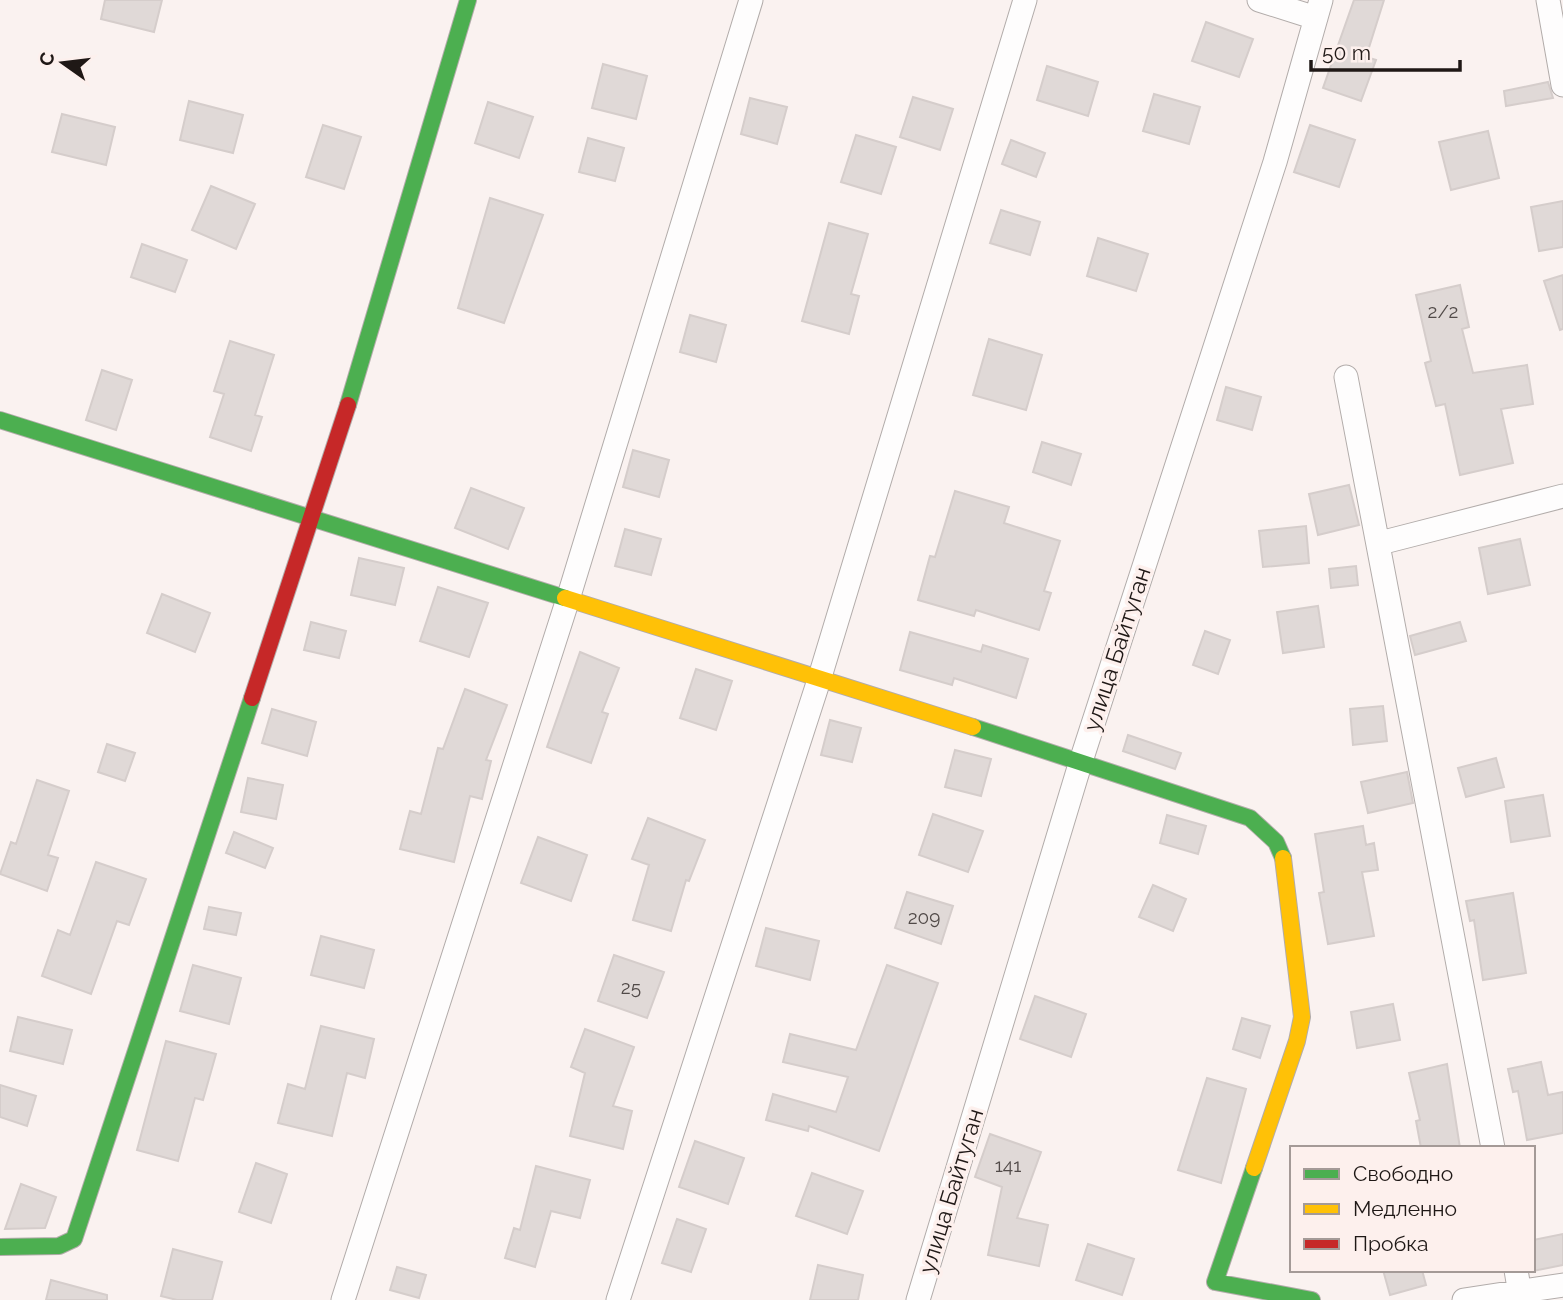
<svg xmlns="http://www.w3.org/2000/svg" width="1563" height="1300" font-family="Raleway,sans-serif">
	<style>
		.building { fill: #e0d9d7; stroke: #d5cdcb; stroke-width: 2 }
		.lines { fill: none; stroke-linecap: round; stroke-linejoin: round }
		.street-casing { stroke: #b2acaa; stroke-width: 25 }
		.fast-casing { stroke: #b2acaa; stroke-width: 18 }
		.slow-casing { stroke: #b2acaa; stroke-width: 18 }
		.jam-casing { stroke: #b2acaa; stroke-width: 18 }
		.street { stroke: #fefdfd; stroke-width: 23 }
		.fast { stroke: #4caf50; stroke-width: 16 }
		.slow { stroke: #ffc107; stroke-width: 16 }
		.jam { stroke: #c62828; stroke-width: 16 }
		.labels { text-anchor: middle; stroke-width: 7; stroke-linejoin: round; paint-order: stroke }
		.number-label { font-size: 19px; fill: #514a48 }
		.street-label { font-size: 23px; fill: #1f1816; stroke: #fdf0ed }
	</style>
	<rect width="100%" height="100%" fill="#faf2f0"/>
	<path class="building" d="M105 0H162L154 32 101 19Z
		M1354 0H1384L1366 57 1376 60 1361 101 1323 88Z
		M1206 22 1253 39 1239 77 1192 61Z
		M603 64 647 76 636 119 592 108Z
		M1047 66 1098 82 1088 116 1037 100Z
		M1548 82 1553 98 1506 106 1504 91Z
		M1154 94 1200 107 1189 144 1143 131Z
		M913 97 953 109 940 150 900 137Z
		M750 98 787 107 777 144 741 134Z
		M189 101 243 115 233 153 180 140Z
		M488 102 533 117 519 158 475 143Z
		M62 114 115 127 106 165 52 152Z
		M323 125 361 137 344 189 306 177Z
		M1310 125 1355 140 1339 187 1294 172Z
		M1488 131 1499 178 1451 190 1439 142Z
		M856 135 896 147 881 194 841 182Z
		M588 138 624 148 615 181 579 172Z
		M1011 140 1045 153 1036 177 1002 164Z
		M211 186 255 204 236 249 192 230Z
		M490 198 543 215 504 323 458 308Z
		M1563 201V247L1539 251 1531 207Z
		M1001 210 1040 222 1030 255 990 243Z
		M829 223 868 234 851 294 859 296 849 334 802 321Z
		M1098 238 1148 254 1136 291 1087 276Z
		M142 244 187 260 175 292 131 277Z
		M1563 275V329L1560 330 1544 281Z
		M1460 285 1469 327 1462 329 1473 373 1527 365 1533 404 1501 409 1513 463 1460 475 1445 404 1436 406 1425 363 1431 361 1416 295Z
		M690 315 726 325 716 362 680 352Z
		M989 339 1042 355 1026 410 973 395Z
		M230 341 274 355 255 415 262 417 251 451 210 437 224 394 214 391Z
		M102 370 132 380 116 430 86 420Z
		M1226 387 1261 397 1252 430 1217 420Z
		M1042 442 1081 454 1071 485 1033 472Z
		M633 450 669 460 659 497 623 487Z
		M1349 485 1359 525 1318 535 1309 494Z
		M471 488 524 508 508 549 455 528Z
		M955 491 1009 507 1004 523 1060 541 1044 591 1051 593 1039 630 976 610 974 616 918 600 930 556 935 557Z
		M1306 526 1309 563 1263 567 1259 531Z
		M625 529 661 539 651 575 615 566Z
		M1520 539 1530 585 1488 594 1479 548Z
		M359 558 404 568 395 605 351 595Z
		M1356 566 1358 585 1331 588 1329 569Z
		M438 587 488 603 469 657 420 641Z
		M162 594 210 613 195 652 147 633Z
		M1318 606 1324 647 1283 653 1277 612Z
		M311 622 346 631 339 658 304 650Z
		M1460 622 1466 641 1415 655 1410 636Z
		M1205 631 1230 640 1218 674 1193 665Z
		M910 632 981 652 983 645 1028 659 1016 698 954 678 952 685 900 670Z
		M580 652 619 668 602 712 608 714 591 763 547 747Z
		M696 669 732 681 716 730 680 718Z
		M465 689 507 705 486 760 491 761 482 799 470 796 454 862 400 849 410 811 421 814 438 748 443 749Z
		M1383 706 1387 741 1353 745 1350 709Z
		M272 709 316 722 307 756 262 743Z
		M830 720 861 728 852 762 821 755Z
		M1128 735 1181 753 1175 769 1123 751Z
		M107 744 135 753 125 781 98 772Z
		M955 750 991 759 981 796 945 787Z
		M1496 758 1504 787 1466 797 1458 768Z
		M1407 772 1413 803 1368 813 1361 782Z
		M248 778 283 785 276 819 241 812Z
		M37 780 69 791 48 855 58 858 47 891 0 874 11 842 16 844Z
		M1543 795 1550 836 1511 842 1505 801Z
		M933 814 983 831 968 872 919 855Z
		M1167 815 1206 826 1198 854 1160 843Z
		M648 818 705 840 689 881 686 880 671 931 633 920 649 865 632 859Z
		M1363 826 1366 845 1374 843 1378 870 1362 872 1374 936 1328 944 1319 893 1324 892 1315 834Z
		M234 832 273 848 265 868 226 853Z
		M538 837 587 855 571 901 521 883Z
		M96 862 146 879 129 925 117 921 91 994 42 976 58 930 70 935Z
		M1153 885 1186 899 1173 931 1139 917Z
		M907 892 953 906 941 944 895 928Z
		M1513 893 1526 973 1483 980 1474 920 1470 921 1466 901Z
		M209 907 241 913 236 935 204 929Z
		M766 928 819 941 810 980 756 966Z
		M321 936 374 950 364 988 311 975Z
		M614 955 664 972 647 1018 598 1001Z
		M193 965 241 978 229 1024 180 1011Z
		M887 965 938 983 879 1151 809 1126 808 1131 766 1120 773 1094 836 1112 848 1077 783 1062 790 1034 856 1050Z
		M1035 996 1086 1014 1071 1057 1020 1039Z
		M1393 1004 1400 1040 1357 1048 1351 1012Z
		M18 1017 72 1030 63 1064 10 1051Z
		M1242 1018 1270 1026 1260 1058 1233 1049Z
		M321 1026 374 1039 365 1078 347 1073 332 1136 278 1123 288 1084 305 1089Z
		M585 1029 634 1047 613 1106 632 1111 623 1149 570 1136 585 1073 571 1067Z
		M166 1041 216 1054 203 1100 195 1098 178 1161 137 1150Z
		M1541 1062 1548 1095 1563 1092V1133L1527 1140 1518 1091 1513 1092 1508 1069Z
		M1447 1064 1460 1148H1421L1416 1121 1420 1120 1409 1073Z
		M1207 1078 1246 1089 1221 1183 1178 1170Z
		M0 1085 36 1096 27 1126 0 1117Z
		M990 1134 1041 1152 1017 1218 1048 1225 1039 1266 988 1255 1002 1187 975 1177Z
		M695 1141 744 1158 728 1204 679 1187Z
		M256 1163 287 1174 271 1223 239 1212Z
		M536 1166 590 1180 580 1218 551 1211 535 1267 505 1258 514 1228 520 1230Z
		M812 1173 863 1191 847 1234 796 1216Z
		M21 1184 56 1197 45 1228 5 1229Z
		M677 1219 706 1229 691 1272 662 1263Z
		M1563 1234V1265L1533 1271V1240Z
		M1088 1244 1134 1259 1122 1295 1076 1280Z
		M173 1249 222 1262 212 1300H177L161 1296Z
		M818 1265 863 1275 858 1300H810Z
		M397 1267 426 1275 419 1298 390 1290Z
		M1383 1270H1422L1426 1285 1390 1295Z
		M51 1280 107 1295V1300H46Z"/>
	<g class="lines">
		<g class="street-casing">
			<path id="street" d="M1259 0 1316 18
				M1548 0 1563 85
				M1346 377 1493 1148
				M1380 543 1563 496
				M1516 1270 1521 1300
				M343 1300 568 599 751 0
				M618 1300 819 680 1025 0
				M918 1300 1081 761 1275 162 1321 0
				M1464 1300 1563 1285"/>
		</g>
		<g class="fast-casing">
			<path id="fast" d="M348 405 468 0
				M0 420 565 598
				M973 727 1250 818 1276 842 1283 858
				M1254 1168 1215 1282 1312 1300
				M0 1247 59 1246 74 1239 252 698"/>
		</g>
		<g class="slow-casing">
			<path id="slow" d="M565 598 973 727
				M1254 1168 1297 1041 1302 1017 1283 858"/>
		</g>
		<g class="jam-casing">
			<path id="jam" d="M252 698 348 405"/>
		</g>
		<use href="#street" class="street"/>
		<use href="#fast" class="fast"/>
		<use href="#slow" class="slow"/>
		<use href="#jam" class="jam"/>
	</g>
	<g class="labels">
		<g class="number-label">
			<text x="1443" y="318">2/2</text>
			<text x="924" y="924">209</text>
			<text x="631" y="994">25</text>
			<text x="1008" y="1172">141</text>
		</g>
		<g class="street-label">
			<text transform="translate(1117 649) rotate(-72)" y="8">улица Байтуган</text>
			<text transform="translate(951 1191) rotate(-73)" y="8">улица Байтуган</text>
		</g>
	</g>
	<rect x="1290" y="1146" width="245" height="126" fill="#fdf0ed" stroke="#a49a97" stroke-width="2"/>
	<rect x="1304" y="1169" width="35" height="10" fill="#4caf50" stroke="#a49a97" stroke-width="2"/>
	<text x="1353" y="1181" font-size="21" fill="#1f1816">Свободно</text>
	<rect x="1304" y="1204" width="35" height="10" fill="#ffc107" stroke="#a49a97" stroke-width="2"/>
	<text x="1353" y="1216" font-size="21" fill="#1f1816">Медленно</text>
	<rect x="1304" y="1239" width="35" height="10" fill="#c62828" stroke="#a49a97" stroke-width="2"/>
	<text x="1353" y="1251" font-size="21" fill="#1f1816">Пробка</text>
	<g transform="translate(63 63) rotate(284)" stroke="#fdf0ed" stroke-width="5" paint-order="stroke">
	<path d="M0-5L12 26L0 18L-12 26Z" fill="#1f1816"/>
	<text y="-10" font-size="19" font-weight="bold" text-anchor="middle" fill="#1f1816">С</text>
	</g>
	<path d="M1311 60v10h149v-10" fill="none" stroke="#1f1816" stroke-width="3.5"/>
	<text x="1322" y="60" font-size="21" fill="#1f1816" stroke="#fdf0ed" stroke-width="5" paint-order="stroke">50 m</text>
</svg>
